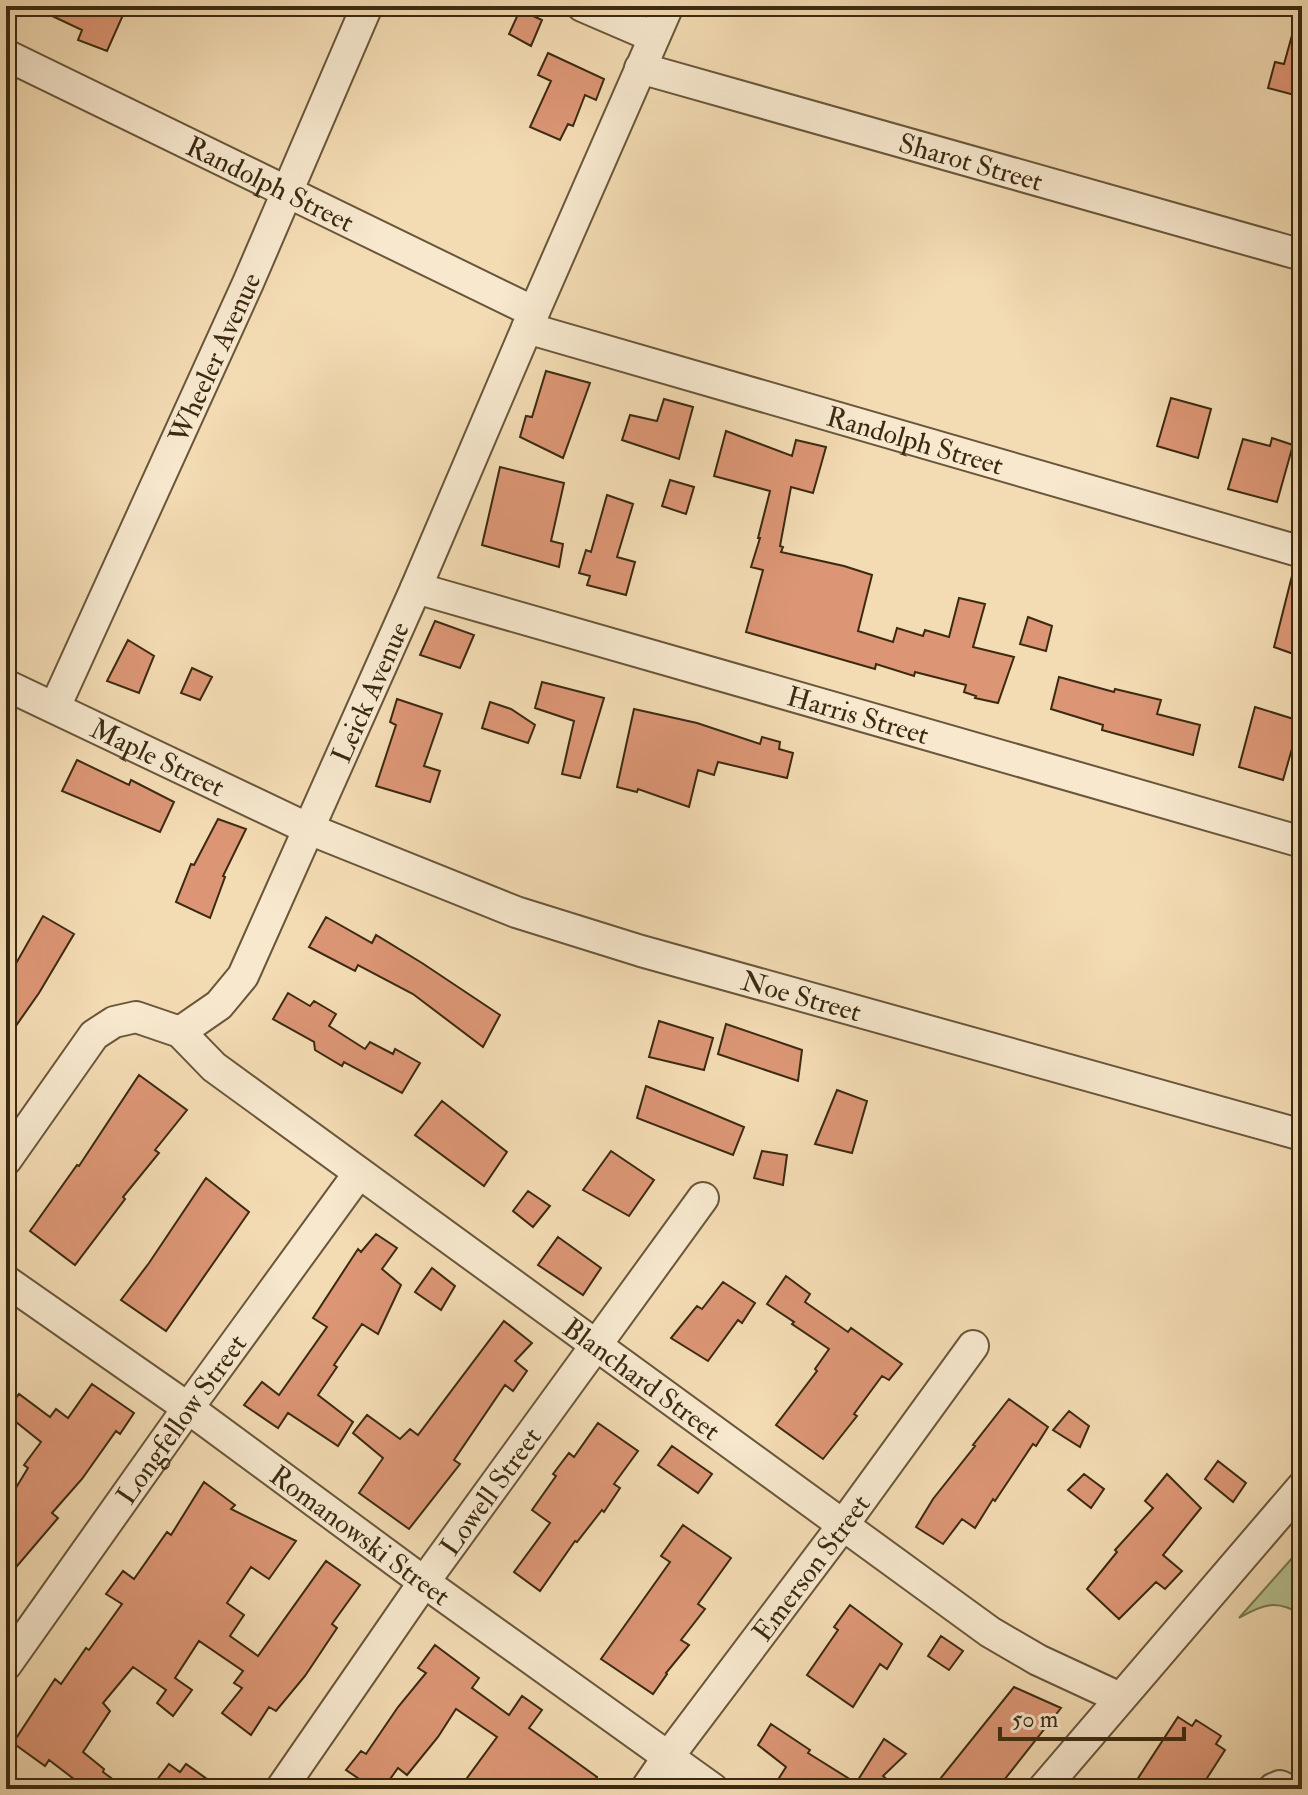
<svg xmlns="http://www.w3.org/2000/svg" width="1308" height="1795" font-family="'IM FELL Double Pica',serif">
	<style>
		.green { fill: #b6c190; stroke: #787651; stroke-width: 2 }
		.building { fill: #dc9675; stroke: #3b2a12; stroke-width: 2 }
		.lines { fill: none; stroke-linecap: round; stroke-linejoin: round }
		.minor-casing { stroke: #69563a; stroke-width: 34 }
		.minor { stroke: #f7e8ce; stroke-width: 30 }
		.labels { text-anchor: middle; stroke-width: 8; stroke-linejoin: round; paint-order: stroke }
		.street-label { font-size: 28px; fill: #3b2a12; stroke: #f7e8ce }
	</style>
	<rect width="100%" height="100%" fill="#f3dbb3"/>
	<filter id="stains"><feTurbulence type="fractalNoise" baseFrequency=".0025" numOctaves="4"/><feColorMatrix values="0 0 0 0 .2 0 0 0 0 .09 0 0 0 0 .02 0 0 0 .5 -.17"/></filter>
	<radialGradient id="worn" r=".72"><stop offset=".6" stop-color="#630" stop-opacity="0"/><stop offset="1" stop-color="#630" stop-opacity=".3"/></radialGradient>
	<path class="green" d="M1302 1547V1615C1277 1599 1263 1604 1239 1618Z"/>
	<path class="building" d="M31 6H127L107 51 78 40 82 30Z
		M520 10 542 20 531 46 509 34Z
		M1296 21H1302V97L1268 88 1275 62 1284 64Z
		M548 53 604 79 596 100 585 95 573 126 568 124 560 140 530 127 551 81 538 75Z
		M546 371 590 383 563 458 520 437 526 416 532 417Z
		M1171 398 1211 409 1198 458 1157 446Z
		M664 399 693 407 679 459 622 440 630 415 657 421Z
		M726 431 792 456 796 440 826 447 813 493 791 487 780 546 783 547 781 552 844 566 872 575 858 631 893 642 897 628 923 636 925 630 949 637 959 598 985 604 973 647 1014 657 998 703 975 698 976 696 964 692 966 685 915 672 914 676 876 664 875 669 746 632 763 570 751 567 760 538H758L770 491 714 476Z
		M1272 438 1293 445 1277 502 1228 489 1243 439 1270 446Z
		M500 467 564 483 551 541 563 544 559 567 482 545Z
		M670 480 694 487 686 514 662 506Z
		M607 495 633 504 617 557 635 562 626 595 587 585 590 576 579 573 586 550 591 552Z
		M1294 568 1302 570V657L1274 647Z
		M1028 617 1052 626 1046 651 1020 644Z
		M435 621 474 635 460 668 420 655Z
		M128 640 154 656 139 693 107 681Z
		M192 668 212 677 200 700 181 693Z
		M1059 677 1114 692 1115 689 1161 700 1157 714 1200 725 1193 755 1102 730 1103 725 1051 709Z
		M542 682 604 698 580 778 562 774 574 721 535 708Z
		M397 699 442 714 424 766 440 771 430 802 376 786 396 725 390 722Z
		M490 702 511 709 535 725 528 743 482 728Z
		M1255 707 1300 721 1283 780 1239 767Z
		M634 709 697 723 760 744 762 737 780 742 779 749 793 753 787 778 718 762 714 775 698 770 689 807 638 789 637 792 617 787Z
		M77 760 129 785 131 780 174 802 160 832 62 791Z
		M218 819 246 829 223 876 225 877 210 918 176 902 191 864 194 865Z
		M43 916 74 934 39 993 6 1040V981Z
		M326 917 372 943 376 935 422 963 500 1015 483 1047 413 994 358 965 355 971 309 947Z
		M288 993 310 1006 314 1001 336 1014 329 1026 365 1049 370 1042 393 1054 395 1049 420 1063 402 1093 344 1062 342 1066 315 1050 314 1042 273 1019Z
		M659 1021 713 1038 704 1070 649 1057Z
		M726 1024 802 1050 798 1081 718 1054Z
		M139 1075 187 1110 155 1150 159 1153 123 1197 125 1199 75 1265 30 1231 77 1165 79 1166Z
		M646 1086 744 1127 733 1155 637 1118Z
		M837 1090 867 1101 852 1153 815 1144Z
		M442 1101 507 1152 484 1186 415 1135Z
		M611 1151 654 1180 629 1216 583 1190Z
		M762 1151 787 1155 783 1185 754 1178Z
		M206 1178 249 1212 166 1331 121 1300 149 1263Z
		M528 1191 550 1206 533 1227 513 1211Z
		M376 1234 397 1248 382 1269 401 1285 378 1334 362 1324 334 1365 337 1367 318 1395 353 1422 338 1446 288 1413 278 1428 244 1405 262 1382 279 1395 327 1327 313 1318 358 1249 361 1252Z
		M558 1237 601 1268 583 1295 538 1265Z
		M432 1268 455 1286 441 1310 415 1292Z
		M786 1276 810 1294 805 1302 848 1332 851 1328 902 1364 889 1380 882 1376 854 1414 857 1416 823 1459 776 1425 817 1371 815 1369 829 1349 792 1324 794 1322 767 1304Z
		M723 1282 755 1303 742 1323 738 1320 708 1361 671 1338 697 1306 702 1309Z
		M504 1321 532 1343 515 1361 527 1371 513 1391 505 1385 454 1460 460 1464 409 1529 359 1493 383 1458 353 1433 367 1415 400 1439 410 1429 418 1435Z
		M92 1384 134 1413 120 1434 116 1431 82 1479 52 1513 58 1518 6 1579V1504L28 1468 24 1465 41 1442 6 1414V1411L19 1394 50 1417 56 1409 68 1418Z
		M1009 1399 1048 1427 1036 1446 1033 1444 995 1501 993 1499 975 1528 962 1519 943 1544 916 1527 933 1499 975 1446 973 1445Z
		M1069 1411 1089 1426 1080 1447 1053 1430Z
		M598 1423 638 1451 614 1484 620 1488 604 1512 602 1510 577 1542 575 1541 540 1591 514 1572 550 1523 532 1510 556 1476 553 1474 569 1453 574 1457Z
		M672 1446 712 1474 698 1493 658 1465Z
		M1218 1461 1246 1483 1233 1502 1205 1479Z
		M1084 1474 1104 1489 1091 1508 1068 1490Z
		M1167 1474 1201 1508 1163 1555 1182 1571 1165 1589 1156 1582 1119 1619 1087 1589 1117 1552 1115 1550 1153 1508 1145 1501Z
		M204 1482 235 1505 231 1509 296 1541 269 1579 251 1567 227 1603 244 1615 230 1636 258 1656 326 1561 360 1585 332 1624 337 1628 305 1676 276 1711 269 1707 251 1735 222 1713 242 1688 234 1683 243 1671 199 1641 175 1678 192 1690 173 1716 157 1703 166 1690 133 1667 103 1703 110 1711 83 1752 104 1769 103 1772 126 1789H87L49 1760 45 1766 13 1743 55 1679 61 1684 86 1648 89 1650 122 1604 106 1594 123 1571 134 1579 167 1532 171 1535Z
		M683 1525 731 1558 698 1604 705 1609 681 1640 689 1645 666 1673 667 1674 653 1694 601 1659 670 1562 661 1556Z
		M850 1605 902 1644 887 1669 880 1664 853 1707 807 1675 838 1630 834 1627Z
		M941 1636 963 1651 949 1670 928 1656Z
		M435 1645 479 1678 472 1688 509 1715 522 1696 542 1710 529 1728 597 1777 589 1789H459L497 1737 456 1709 438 1737 407 1775 398 1768 383 1789H374L346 1770 361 1751 366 1754 398 1707 426 1673 418 1668Z
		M1014 1687 1061 1708 997 1789H932Z
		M1178 1717 1192 1726 1196 1720 1221 1736 1216 1744 1225 1750 1200 1789H1131Z
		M771 1724 810 1750 808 1753 856 1783 884 1739 906 1754 883 1776 898 1789H772L786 1767 758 1745Z
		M169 1764 180 1772 186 1764 221 1789H150Z"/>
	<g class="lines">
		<g class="minor-casing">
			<g id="minor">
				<path d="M582 6 654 37"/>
				<path id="s1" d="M6 55 534 312"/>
				<path id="s2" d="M640 68 1302 255"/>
				<path id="s3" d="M527 328 1302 552"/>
				<path id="s4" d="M416 588 1302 842"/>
				<path id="s5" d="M6 685 309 829 516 912 641 951 1302 1135"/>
				<path id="s6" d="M55 707 248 283 367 6"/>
				<path id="s7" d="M180 1032 219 1005 243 976 416 588 527 328 668 6"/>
				<path id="s8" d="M6 1160 94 1035 114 1022 136 1017 180 1032 214 1067 990 1632 1038 1660 1120 1698"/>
				<path id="s9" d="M6 1281 188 1408 424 1582 713 1789"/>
				<path id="s10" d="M6 1665 188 1408 359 1173"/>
				<path id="s11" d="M281 1789 424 1582 703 1198"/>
				<path id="s12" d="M646 1789 668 1757 843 1525 973 1346"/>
				<path d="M1043 1789 1302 1487"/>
				<path d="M1273 1789 1280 1786 1286 1789"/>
			</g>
		</g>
		<use href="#minor" class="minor"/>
	</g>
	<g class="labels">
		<g class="street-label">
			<text dy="10" stroke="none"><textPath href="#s2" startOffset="344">Sharot Street</textPath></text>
			<text dy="10" stroke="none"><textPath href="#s1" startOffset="294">Randolph Street</textPath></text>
			<text dy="10" stroke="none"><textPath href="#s6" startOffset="384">Wheeler Avenue</textPath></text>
			<text dy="10" stroke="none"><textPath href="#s3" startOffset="404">Randolph Street</textPath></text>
			<text dy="10" stroke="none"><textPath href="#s7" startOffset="396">Leick Avenue</textPath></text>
			<text dy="10" stroke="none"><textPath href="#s4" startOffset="460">Harris Street</textPath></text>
			<text dy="10" stroke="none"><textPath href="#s5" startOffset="168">Maple Street</textPath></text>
			<text dy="10" stroke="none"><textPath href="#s5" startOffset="856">Noe Street</textPath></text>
			<text dy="10" stroke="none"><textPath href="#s8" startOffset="824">Blanchard Street</textPath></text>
			<text dy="10" stroke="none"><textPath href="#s10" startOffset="302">Longfellow Street</textPath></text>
			<text dy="10" stroke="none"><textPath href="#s11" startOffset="364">Lowell Street</textPath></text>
			<text dy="10" stroke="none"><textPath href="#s9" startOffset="436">Romanowski Street</textPath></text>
			<text dy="10" stroke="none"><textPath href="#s12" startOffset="276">Emerson Street</textPath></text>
		</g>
	</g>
	<rect width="1308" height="1795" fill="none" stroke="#f3dbb3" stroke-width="32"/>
	<rect x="8" y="8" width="1292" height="1779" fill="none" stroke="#3b2a12" stroke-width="4"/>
	<rect x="16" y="16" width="1276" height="1763" fill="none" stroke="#3b2a12" stroke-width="2"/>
	<path d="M1000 1727v12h184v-12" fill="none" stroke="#3b2a12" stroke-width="4"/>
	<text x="1012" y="1727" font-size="24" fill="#3b2a12" stroke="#f7e8ce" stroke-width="6" paint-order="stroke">50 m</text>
	<rect width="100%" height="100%" filter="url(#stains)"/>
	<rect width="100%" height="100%" fill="url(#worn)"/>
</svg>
